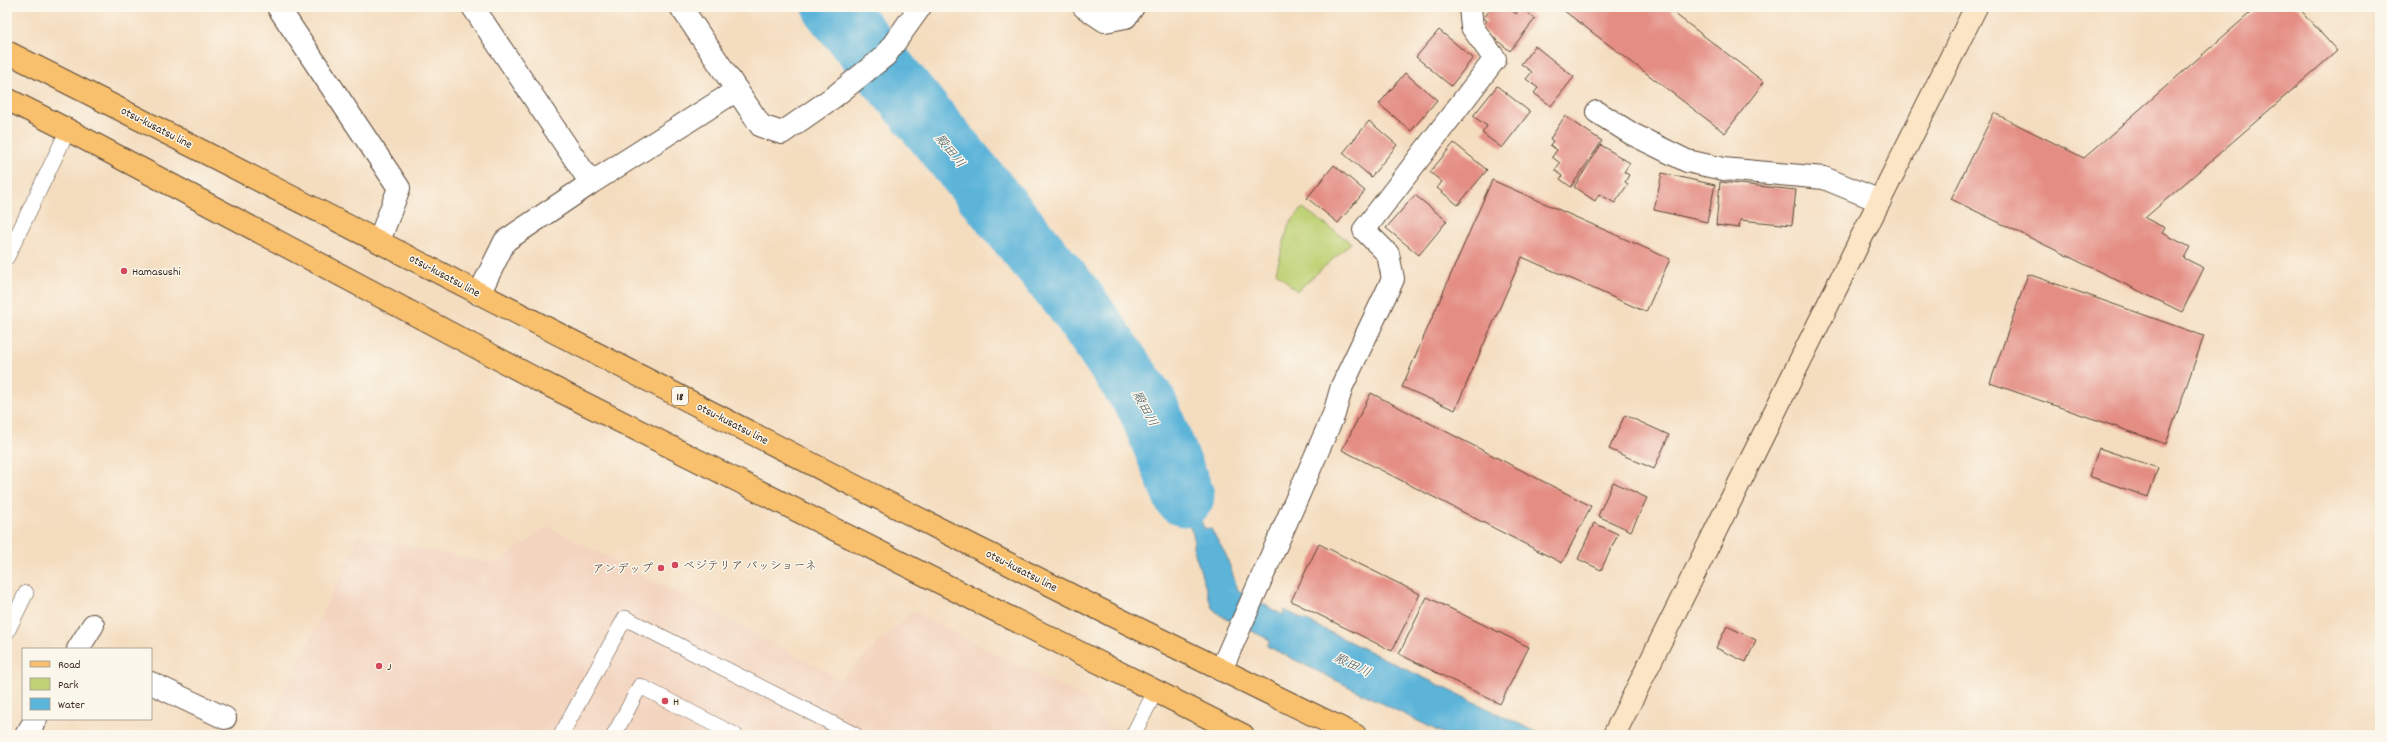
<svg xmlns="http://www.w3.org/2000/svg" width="2387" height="742" font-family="Dekko,'Klee One',sans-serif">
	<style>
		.built { fill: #f3d4bf }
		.green { fill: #bfd276; stroke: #7d7e4a }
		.water { fill: #5cb4d9; stroke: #4c6f7c }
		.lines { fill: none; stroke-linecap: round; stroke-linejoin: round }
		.river { stroke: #5cb4d9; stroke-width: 61 }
		.building { fill: #e48d83 }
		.lane-casing { stroke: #574536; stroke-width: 16 }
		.street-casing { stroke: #574536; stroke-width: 24 }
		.secondary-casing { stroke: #574536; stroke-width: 24 }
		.primary-casing { stroke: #574536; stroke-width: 24 }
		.lane { stroke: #fff; stroke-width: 15 }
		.street { stroke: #fff; stroke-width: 22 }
		.secondary { stroke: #fce5c4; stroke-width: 22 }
		.primary { stroke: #f8bf6c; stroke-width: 22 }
		.poi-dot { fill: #d1495b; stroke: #fbf7ec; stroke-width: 1.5 }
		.labels { text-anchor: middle; stroke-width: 3; stroke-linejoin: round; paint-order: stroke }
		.shield { fill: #fbf7ec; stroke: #75685c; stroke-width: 1 }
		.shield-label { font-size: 11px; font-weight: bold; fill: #3b2a1e }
		.street-label { font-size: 12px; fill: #3b2a1e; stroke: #fbf7ec }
		.poi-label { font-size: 12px; fill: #3b2a1e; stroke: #fbf7ec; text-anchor: start }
		.water-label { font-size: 13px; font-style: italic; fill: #475a5f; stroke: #fbf7ec }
	</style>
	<rect width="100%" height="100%" fill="#fbf7ec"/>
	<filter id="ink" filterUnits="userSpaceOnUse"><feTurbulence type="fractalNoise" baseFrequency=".025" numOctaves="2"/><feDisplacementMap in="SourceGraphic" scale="8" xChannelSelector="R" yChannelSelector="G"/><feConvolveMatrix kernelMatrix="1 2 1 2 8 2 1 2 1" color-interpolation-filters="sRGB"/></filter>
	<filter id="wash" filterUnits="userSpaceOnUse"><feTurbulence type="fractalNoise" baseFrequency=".012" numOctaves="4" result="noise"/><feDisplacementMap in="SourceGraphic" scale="16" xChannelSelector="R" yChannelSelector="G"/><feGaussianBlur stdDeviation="0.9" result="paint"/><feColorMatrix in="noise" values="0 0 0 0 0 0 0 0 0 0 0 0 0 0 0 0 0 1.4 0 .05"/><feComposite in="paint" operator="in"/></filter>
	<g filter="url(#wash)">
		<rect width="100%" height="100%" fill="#f4ddbf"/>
		<path class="built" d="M548 526 841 679 912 611 1084 698 1102 722 1128 735H263L354 548 355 535 497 564Z"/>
		<path class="green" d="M1303 208 1351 243 1297 291 1276 272 1289 224Z"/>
		<path class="water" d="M1157 414 1204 528 1211 529 1226 555 1238 590 1283 615 1284 610 1542 735H1446L1267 646 1270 640 1220 615 1212 608 1193 547 1194 537 1148 419Z"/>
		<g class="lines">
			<path class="river" d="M833 7 1076 302 1147 405 1184 496"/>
		</g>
		<g id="blocks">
			<path class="building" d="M1492 7H1507L1516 14 1521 7 1535 19 1510 51 1481 27 1487 21 1484 18Z
				M1559 7H1666L1764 82 1725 133Z
				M2257 7H2298L2337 51 2145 218 2165 228 2162 233 2190 247 2184 258 2204 268 2182 312 1951 199 1994 113 2084 158Z
				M1439 30 1473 58 1451 86 1416 57Z
				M1535 46 1574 77 1551 106 1534 93 1538 88 1526 79 1532 72 1521 64Z
				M1405 73 1437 100 1411 131 1379 104Z
				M1497 86 1530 112 1502 148 1482 133 1487 126 1473 116Z
				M1565 116 1602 141 1571 187 1560 179 1562 176 1555 170 1560 163 1552 157 1557 150 1550 145 1553 141 1550 139Z
				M1369 121 1397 145 1371 177 1343 153Z
				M1454 143 1487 170 1458 205 1437 188 1442 182 1430 172Z
				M1601 145 1630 163 1624 172 1629 175 1625 182 1628 184 1615 203 1599 194 1595 201 1574 187Z
				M1334 165 1365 191 1338 223 1307 198Z
				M1662 173 1715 185 1707 222 1654 210Z
				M1492 180 1670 259 1646 312 1522 257 1455 410 1402 387Z
				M1720 182 1796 190 1792 225 1740 220 1739 228 1716 225Z
				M1415 195 1447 221 1419 255 1386 228Z
				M2028 274 2204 336 2166 444 1990 383Z
				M1371 393 1591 506 1562 563 1342 450Z
				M1625 415 1669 435 1654 469 1609 449Z
				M2099 448 2158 468 2148 497 2089 476Z
				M1613 482 1647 498 1631 531 1598 516Z
				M1594 523 1618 534 1601 570 1578 559Z
				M1319 544 1420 594 1392 651 1291 601Z
				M1427 597 1529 647 1500 704 1399 654Z
				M1727 626 1756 640 1746 662 1716 648Z"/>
		</g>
	</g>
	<g filter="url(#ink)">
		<use href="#blocks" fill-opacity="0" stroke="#574536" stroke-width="1"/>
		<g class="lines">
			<g class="lane-casing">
				<path id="lane" d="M7 257 68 130
					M7 632 26 593
					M561 735 625 618 855 735
					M614 735 640 686 735 735
					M1133 735 1155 692"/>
			</g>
			<g class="street-casing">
				<path id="street" d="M278 7 399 188 379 241
					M473 7 591 183
					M681 7 761 126 782 133 835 96 885 56 920 7
					M1084 7 1105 21 1126 17 1133 7
					M1597 112 1632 134 1687 161 1723 169 1824 178 1880 201
					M479 294 505 241 591 183 737 90
					M78 649 93 625
					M1221 670 1334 414 1342 386 1393 279 1388 254 1364 230 1495 59 1472 27 1470 7
					M151 683 225 718
					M26 735 36 719"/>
			</g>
			<g class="secondary-casing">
				<path id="secondary" d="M1614 735 1976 7"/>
			</g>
			<g class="primary-casing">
				<path id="primary" d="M7 52C457 279 902 516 1355 735
					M7 99 68 130 538 380 1243 735"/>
			</g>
			<use href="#lane" class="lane"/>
			<use href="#street" class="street"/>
			<use href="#secondary" class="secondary"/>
			<use href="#primary" class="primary"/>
		</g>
	</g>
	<g class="poi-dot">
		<circle cx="124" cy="271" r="4"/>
		<circle cx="675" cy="565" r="4"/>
		<circle cx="661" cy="568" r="4"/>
		<circle cx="379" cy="666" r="4"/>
		<circle cx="665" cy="701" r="4"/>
	</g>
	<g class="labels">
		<rect class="shield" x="672" y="387" width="16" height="18" rx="3"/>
		<g class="shield-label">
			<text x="680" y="400">18</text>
		</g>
		<g class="street-label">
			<text transform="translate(157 127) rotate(27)" y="4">otsu-kusatsu line</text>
			<text transform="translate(445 275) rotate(28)" y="4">otsu-kusatsu line</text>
			<text transform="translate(733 423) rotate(27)" y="4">otsu-kusatsu line</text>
			<text transform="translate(1022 570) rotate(27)" y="4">otsu-kusatsu line</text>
		</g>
		<g class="poi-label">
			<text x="132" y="275">Hamasushi</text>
			<text x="683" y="569">ベジテリア パッショーネ</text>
			<text x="653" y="572" text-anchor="end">アンデップ</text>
			<text x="387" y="670">J</text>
			<text x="673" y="705">H</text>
		</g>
		<g class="water-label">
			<text transform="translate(951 150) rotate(51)" y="5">殿田川</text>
			<text transform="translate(1146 408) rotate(62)" y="5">殿田川</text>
			<text transform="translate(1353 664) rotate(26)" y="5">殿田川</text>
		</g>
	</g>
	<rect width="2387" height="742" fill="none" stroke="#fbf7ec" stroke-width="24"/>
	<rect x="22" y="648" width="130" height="72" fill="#fbf7ec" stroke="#aea59a"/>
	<rect x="30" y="661" width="20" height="6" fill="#f8bf6c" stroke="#aea59a"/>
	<text x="58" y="668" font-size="12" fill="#3b2a1e">Road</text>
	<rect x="30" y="678" width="20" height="12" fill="#bfd276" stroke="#aea59a"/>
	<text x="58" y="688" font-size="12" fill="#3b2a1e">Park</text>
	<rect x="30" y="698" width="20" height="12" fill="#5cb4d9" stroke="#aea59a"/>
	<text x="58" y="708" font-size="12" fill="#3b2a1e">Water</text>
</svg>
